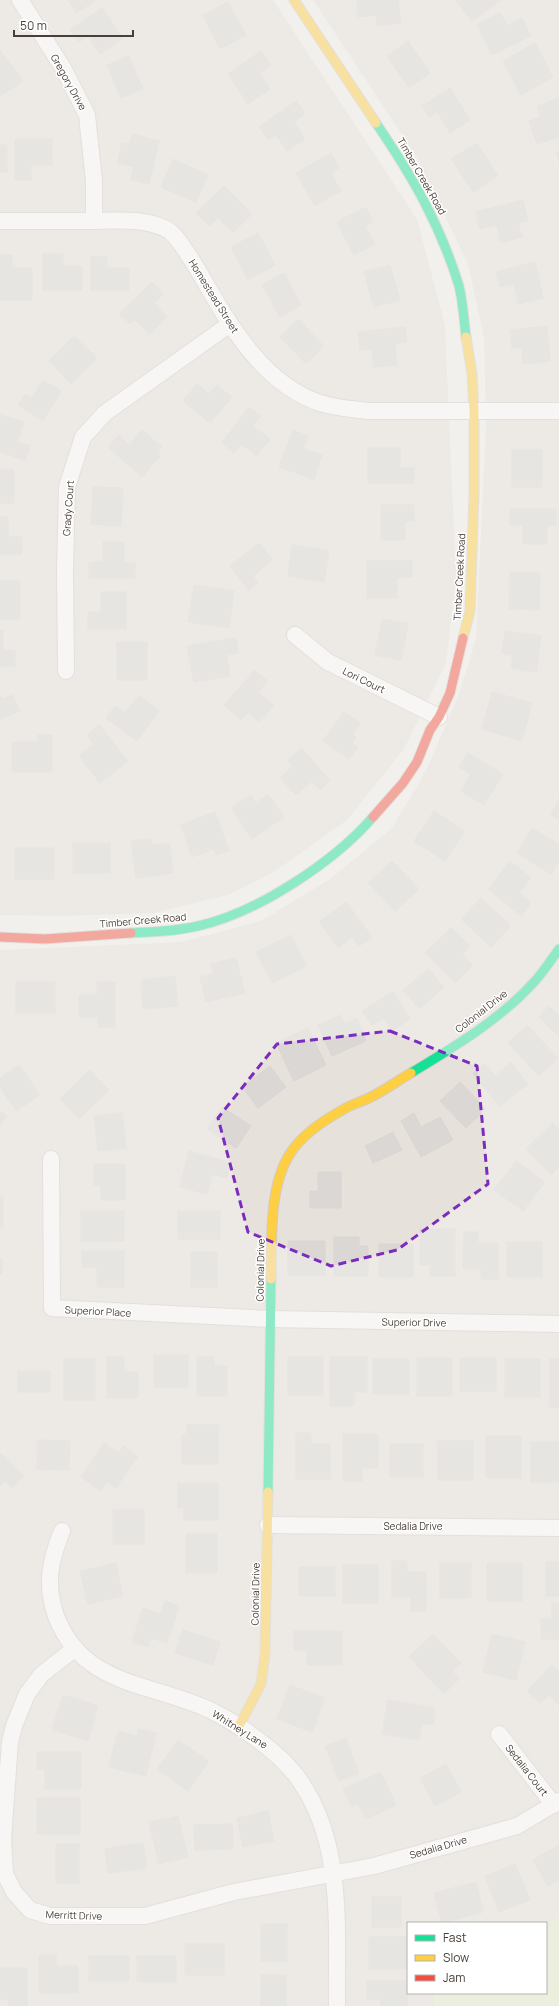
<svg xmlns="http://www.w3.org/2000/svg" width="559" height="2006" font-family="Manrope,sans-serif">
	<style>
		.residential { fill: #e6e1da }
		.green { fill: #e4eccd }
		.building { fill: #dad7d4; stroke: #dbd6d2 }
		.lines { fill: none; stroke-linecap: round; stroke-linejoin: round }
		.street-casing { stroke: #d0cdca; stroke-width: 18 }
		.fast-casing { stroke: #d2ccc4; stroke-width: 11 }
		.slow-casing { stroke: #d2ccc4; stroke-width: 11 }
		.jam-casing { stroke: #d2ccc4; stroke-width: 11 }
		.street { stroke: #fdfdfc; stroke-width: 16 }
		.fast { stroke: #16e098; stroke-width: 9 }
		.slow { stroke: #ffcf43; stroke-width: 9 }
		.jam { stroke: #f24e42; stroke-width: 9 }
		.marked { fill: none; stroke: #7b2cbf; stroke-width: 3; stroke-dasharray: 8 5; stroke-linejoin: round }
		.labels { text-anchor: middle; stroke-width: 3; stroke-linejoin: round; paint-order: stroke }
		.street-label { font-size: 10px; fill: #493f38; stroke: #fff }
	</style>
	<rect width="100%" height="100%" fill="#f2f0ed"/>
	<path class="residential" d="M0 0H273L417 219 445 325 456 579 446 663 404 749 347 820 274 872 228 895 154 913 61 916 0 915Z
		M313 0H559V1917L553 1922 546 1923H408V1993H434V2006H0V950L182 942 261 921 330 879 392 828 426 771 459 694 476 639 486 426 484 338 468 264 415 154Z"/>
	<path class="green" d="M559 1917V2006H434V1993H546V1923L553 1922Z"/>
	<path class="building" d="M68 0H95V1L76 13Z
		M357 0H398L401 23 377 26 376 15 358 17Z
		M456 0H501L472 21Z
		M228 2 246 35 220 49 203 15Z
		M102 8 123 38 100 54 88 36 79 42 70 30Z
		M500 13 507 26 522 18 531 36 492 55 477 25Z
		M408 41 430 73 409 88 387 56Z
		M535 43 553 77 521 95 503 61Z
		M0 50 23 81 0 96Z
		M261 51 271 65 259 73 270 89 248 104 228 74Z
		M129 56 143 89 121 98 107 65Z
		M450 88 470 120 450 133 437 112 429 117 422 106Z
		M559 98V137L537 144 529 121 541 117 537 106Z
		M296 101 305 114 294 122 305 139 287 151 276 135 268 140 259 127Z
		M132 134 159 141 149 184 131 180 134 167 117 163 122 143 130 144Z
		M15 139H52V165H31V180H15Z
		M477 143 498 176 473 192 451 159Z
		M0 145H7V172H0Z
		M559 151V161L556 152Z
		M331 153 339 168 331 173 341 191 315 206 296 173Z
		M173 159 208 175 196 202 161 187Z
		M224 186 252 214 233 233 218 218 209 226 196 213Z
		M523 200 528 221 518 223 522 237 501 243 497 225 480 229 476 212Z
		M366 207 373 222 365 226 375 244 354 255 337 222Z
		M258 233 275 265 248 280 231 247Z
		M43 254H63V266H82V290H43Z
		M0 255H12V268H32V300H0Z
		M91 257H107V268H129V290H91Z
		M535 262 543 298 519 304 514 284 500 287 496 272Z
		M390 265 400 300 374 307 364 272Z
		M284 273 301 305 280 317 262 285Z
		M152 282 163 294 154 303 167 317 150 334 135 320 130 324 119 314Z
		M298 319 324 346 306 364 280 337Z
		M547 326 550 361 523 364 522 347 512 348 510 330Z
		M405 327 407 342 395 344 397 365 374 367 372 348 360 350 358 332Z
		M74 336 97 358 71 384 49 361Z
		M43 380 61 391 43 421 18 405 25 394 32 398Z
		M197 384 209 394 217 385 232 397 210 423 183 401Z
		M249 407 261 416 253 426 270 439 257 456 241 444 234 453 222 443Z
		M0 415 24 422 17 442 30 446 25 460 0 452Z
		M142 430 162 447 157 454 160 456 142 477 108 447 119 435 129 445Z
		M293 430 308 436 303 449 322 455 314 479 279 467Z
		M368 448H400V468H414V483H368Z
		M512 450H542V487H512Z
		M0 470H14V503H0Z
		M93 487 123 488 121 526 91 524Z
		M381 505H414V521H405V540H381Z
		M510 509H556V525H547V544H523V525H510Z
		M0 517H8V537H22V554H0Z
		M103 542H124V563H135V578H89V562H103Z
		M259 543 272 560 253 576 258 582 249 590 230 566Z
		M292 545 329 551 324 582 288 576Z
		M367 561H412V577H397V598H367Z
		M510 572 540 573 539 610 509 609Z
		M0 581H20V619H0Z
		M194 585 234 591 229 628 188 622Z
		M101 592H126V629H88V612H101Z
		M382 619 408 624 401 660 375 655Z
		M0 630H3V650H15V666H0Z
		M505 631 541 636 536 672 511 668 513 655 502 653Z
		M236 638 238 653 227 655 230 676 194 682 187 646Z
		M117 642H147V680H117Z
		M255 670 268 681 258 692 274 705 259 722 248 712 241 720 224 705Z
		M492 692 532 703 522 741 482 729Z
		M0 695 2 699 13 695 20 711 0 719Z
		M139 695 159 711 137 741 106 718 115 706 125 713Z
		M344 712 361 723 353 734 356 737 352 743 358 747 349 759 323 741Z
		M99 725 128 761 100 783 79 756 94 744 87 735Z
		M38 735H52V772H12V742H38Z
		M302 748 330 781 320 790 312 781 296 795 280 778 293 766 288 760Z
		M468 753 503 774 484 805 461 791 471 774 459 767Z
		M268 794 284 817 252 839 231 808 251 795 256 803Z
		M559 799V819L551 815Z
		M434 811 465 831 445 861 414 841Z
		M215 812 229 851 216 855 214 849 192 857 181 825Z
		M532 828 559 844V862L551 874 517 853Z
		M151 839 152 845 169 843 173 873 136 878 131 841Z
		M73 843H110V873H73Z
		M15 848H54V879H15Z
		M392 861 419 889 395 911 368 883Z
		M510 861 531 878 519 893 531 903 521 916 488 889Z
		M481 898 511 926 491 947 461 919Z
		M346 902 372 937 359 946 352 937 338 948 319 922Z
		M451 928 470 946 462 954 473 965 455 983 425 953Z
		M291 935 306 966 272 983 256 952Z
		M236 958 245 993 206 1002 200 977 214 974 211 964Z
		M428 969 444 987 419 1009 403 990Z
		M175 976 178 1006 143 1009 141 980Z
		M16 982H55V1013H16Z
		M97 982H115V1027H98V1017H79V995H97Z
		M393 992 410 1019 392 1031 384 1018 372 1025 362 1011Z
		M549 1006 559 1016V1037L539 1017Z
		M341 1015 345 1024 357 1018 366 1041 332 1056 318 1025Z
		M527 1025 558 1058 539 1076 508 1043Z
		M308 1028 326 1065 294 1081 276 1043Z
		M511 1062 528 1084 499 1106 473 1073 485 1063 495 1076Z
		M19 1065 40 1095 16 1111 0 1087V1078Z
		M270 1066 286 1087 258 1108 242 1087Z
		M89 1070 109 1090 79 1119 60 1099Z
		M460 1082 486 1109 466 1128 440 1101Z
		M222 1107 251 1126 236 1148 207 1129Z
		M0 1111 7 1116 0 1125Z
		M122 1113 126 1148 98 1151 94 1116Z
		M414 1113 421 1127 440 1117 453 1140 421 1157 401 1121Z
		M553 1123 559 1129V1167L551 1175 526 1149Z
		M393 1132 402 1150 373 1163 365 1146Z
		M189 1151 231 1163 227 1178 212 1174 207 1194 180 1187Z
		M516 1161 545 1182 523 1211 494 1190Z
		M94 1164H125V1200H101V1185H94Z
		M318 1172H341V1208H310V1191H318Z
		M0 1197H3V1227H0Z
		M81 1211H124V1241H81Z
		M178 1211H220V1239H178Z
		M420 1229H455V1276H430V1265H420Z
		M464 1232H478V1243H498V1279H481V1269H463Z
		M334 1237H359V1246H368V1276H334Z
		M288 1241H325V1275H288Z
		M507 1242H542V1277H507Z
		M379 1244H413V1277H379Z
		M82 1251H124V1287H97V1267H82Z
		M191 1252H217V1287H191Z
		M0 1258H2V1274H0Z
		M154 1355H188V1387H154Z
		M107 1357H124V1372H138V1398H107Z
		M197 1357H214V1366H227V1396H197Z
		M288 1357H323V1395H288Z
		M330 1357H367V1392H354V1406H330Z
		M417 1358H452V1396H417Z
		M460 1358H496V1391H460Z
		M64 1359H95V1400H64Z
		M373 1359H409V1394H373Z
		M505 1359H540V1397H505Z
		M550 1359H559V1407H550Z
		M18 1371H50V1392H18Z
		M187 1425H218V1464H182V1434H187Z
		M296 1433H311V1444H330V1479H296Z
		M343 1434H378V1468H362V1481H343Z
		M486 1436H521V1478H486Z
		M38 1440 70 1441 69 1470 37 1469Z
		M438 1441H473V1480H438Z
		M531 1442H559V1482H531Z
		M104 1443 119 1453 123 1446 138 1456 116 1488 107 1482 101 1491 81 1477Z
		M390 1444H423V1477H390Z
		M0 1453 24 1476 12 1488 5 1481 0 1486Z
		M178 1483H218V1520H184V1508H178Z
		M113 1510H144V1544H113Z
		M186 1534H217V1573H186Z
		M392 1561H407V1572H426V1611H411V1597H392Z
		M546 1562H559V1596H546Z
		M116 1563 123 1596 88 1604 80 1571Z
		M440 1563H471V1598H440Z
		M487 1563H522V1601H487Z
		M343 1565H378V1603H343Z
		M299 1567H335V1596H299Z
		M165 1601 179 1606 167 1643 151 1638 148 1647 132 1642 143 1608 161 1614Z
		M552 1603H559V1639H541V1619H552Z
		M183 1630 220 1642 213 1665 175 1653Z
		M294 1631H342V1665H307V1650H294Z
		M433 1634 461 1663 452 1671 459 1679 444 1694 409 1657Z
		M492 1634 525 1642 516 1680 483 1672Z
		M552 1665 559 1672V1705L549 1695 540 1703 527 1691Z
		M290 1685 325 1698 312 1732 277 1719Z
		M63 1695 98 1706 88 1741 52 1730Z
		M388 1700 435 1708 433 1725 422 1723 419 1740 382 1734Z
		M139 1729 156 1733 146 1776 109 1767 118 1731 137 1736Z
		M346 1738 359 1774 339 1781 325 1746Z
		M178 1740 209 1761 188 1791 157 1769Z
		M37 1752H81V1789H45V1769H37Z
		M446 1764 461 1792 435 1806 420 1778Z
		M381 1772 396 1805 366 1819 358 1803 351 1806 343 1789Z
		M37 1798H80V1834H37Z
		M268 1811 274 1841 243 1847 237 1818Z
		M178 1816 188 1857 159 1864 149 1822Z
		M232 1824 233 1849 195 1850 194 1825Z
		M143 1843 147 1868 108 1873 105 1849Z
		M56 1844H79V1883H56Z
		M559 1845V1880L548 1886 533 1860Z
		M515 1864 530 1900 499 1912 485 1876Z
		M476 1882 483 1912 442 1923 434 1893Z
		M372 1897H401V1927H372Z
		M261 1924H287V1961H261Z
		M369 1937H408V1969H369Z
		M185 1944H224V1975H185Z
		M39 1955H56V1966H78V1993H39Z
		M89 1956H129V1981H89Z
		M137 1956H176V1982H137Z
		M0 1968H27V2006H9V1999H0Z
		M261 1975H286V2006H261Z
		M367 1981H407V2006H381V1999H367Z"/>
	<g class="lines">
		<g class="street-casing">
			<path id="street" d="M20 0 63 68 87 115 94 181V221
				M0 221C28 221 57 221 85 221 111 221 143 217 166 229 176 233 193 262 199 272 228 322 261 383 320 403 335 408 351 409 368 411H559
				M295 635 328 662 439 717
				M66 671 65 571 67 487 83 437 105 413 230 324
				M51 1159 52 1308 270 1319 559 1324
				M268 1525 559 1528
				M62 1531C50 1561 45 1584 56 1616 83 1687 150 1682 210 1710 239 1724 282 1754 300 1781 345 1846 336 1931 337 2006
				M74 1649 41 1675 27 1694 14 1726 10 1742 3 1839 5 1874 14 1892 30 1910 50 1916H145L234 1892 374 1866 517 1826 559 1801
				M499 1734 554 1805"/>
		</g>
		<g class="fast-casing">
			<path id="fast" d="M376 123C412 176 440 224 459 286 463 302 464 320 466 337
				M131 933C154 932 177 931 198 926 257 913 334 862 373 817
				M411 1073C454 1047 501 1019 535 981 544 971 551 960 559 949
				M268 1492 271 1279"/>
		</g>
		<g class="slow-casing">
			<path id="slow" d="M294 0 376 123
				M463 638 470 611 474 493V411L472 374 466 337
				M271 1279C272 1239 268 1181 294 1148 306 1132 326 1119 344 1109 352 1104 361 1102 369 1098 384 1091 397 1081 411 1073
				M239 1726 261 1684 265 1654 268 1492"/>
		</g>
		<g class="jam-casing">
			<path id="jam" d="M373 817 403 783 417 762 430 730 439 717 450 693 463 638
				M0 937 45 939 131 933"/>
		</g>
		<use href="#street" class="street"/>
		<use href="#fast" class="fast"/>
		<use href="#slow" class="slow"/>
		<use href="#jam" class="jam"/>
	</g>
	<path d="M0 0H559V2006H0ZM390 1031 477 1066 488 1184 397 1250 331 1266 248 1232 218 1118 277 1044Z" fill="#f2f0ed" fill-opacity=".55" fill-rule="evenodd"/>
	<path class="marked" d="M390 1031 477 1066 488 1184 397 1250 331 1266 248 1232 218 1118 277 1044Z"/>
	<g class="labels">
		<g class="street-label">
			<text transform="translate(69 82) rotate(61)" y="4">Gregory Drive</text>
			<text transform="translate(422 176) rotate(60)" y="4">Timber Creek Road</text>
			<text transform="translate(214 296) rotate(58)" y="4">Homestead Street</text>
			<text transform="translate(68 508) rotate(-86)" y="4">Grady Court</text>
			<text transform="translate(459 577) rotate(-87)" y="4">Timber Creek Road</text>
			<text transform="translate(364 680) rotate(26)" y="4">Lori Court</text>
			<text transform="translate(143 920) rotate(-5)" y="4">Timber Creek Road</text>
			<text transform="translate(481 1011) rotate(-38)" y="4">Colonial Drive</text>
			<text transform="translate(260 1270) rotate(-89)" y="4">Colonial Drive</text>
			<text transform="translate(98 1311) rotate(3)" y="4">Superior Place</text>
			<text transform="translate(414 1322) rotate(1)" y="4">Superior Drive</text>
			<text x="413" y="1530">Sedalia Drive</text>
			<text transform="translate(255 1594) rotate(-89)" y="4">Colonial Drive</text>
			<text transform="translate(240 1729) rotate(32)" y="4">Whitney Lane</text>
			<text transform="translate(527 1770) rotate(52)" y="4">Sedalia Court</text>
			<text transform="translate(438 1847) rotate(-16)" y="4">Sedalia Drive</text>
			<text transform="translate(74 1915) rotate(2)" y="4">Merritt Drive</text>
		</g>
	</g>
	<rect x="407" y="1922" width="140" height="72" fill="#ffffff" stroke="#b6b2af"/>
	<rect x="415" y="1935" width="20" height="6" fill="#16e098" stroke="#b6b2af"/>
	<text x="443" y="1942" font-size="12" fill="#493f38">Fast</text>
	<rect x="415" y="1955" width="20" height="6" fill="#ffcf43" stroke="#b6b2af"/>
	<text x="443" y="1962" font-size="12" fill="#493f38">Slow</text>
	<rect x="415" y="1975" width="20" height="6" fill="#f24e42" stroke="#b6b2af"/>
	<text x="443" y="1982" font-size="12" fill="#493f38">Jam</text>
	<path d="M14 30v6h119v-6" fill="none" stroke="#493f38" stroke-width="2"/>
	<text x="20" y="30" font-size="12" fill="#493f38" stroke="#ffffff" stroke-width="3" paint-order="stroke">50 m</text>
</svg>
